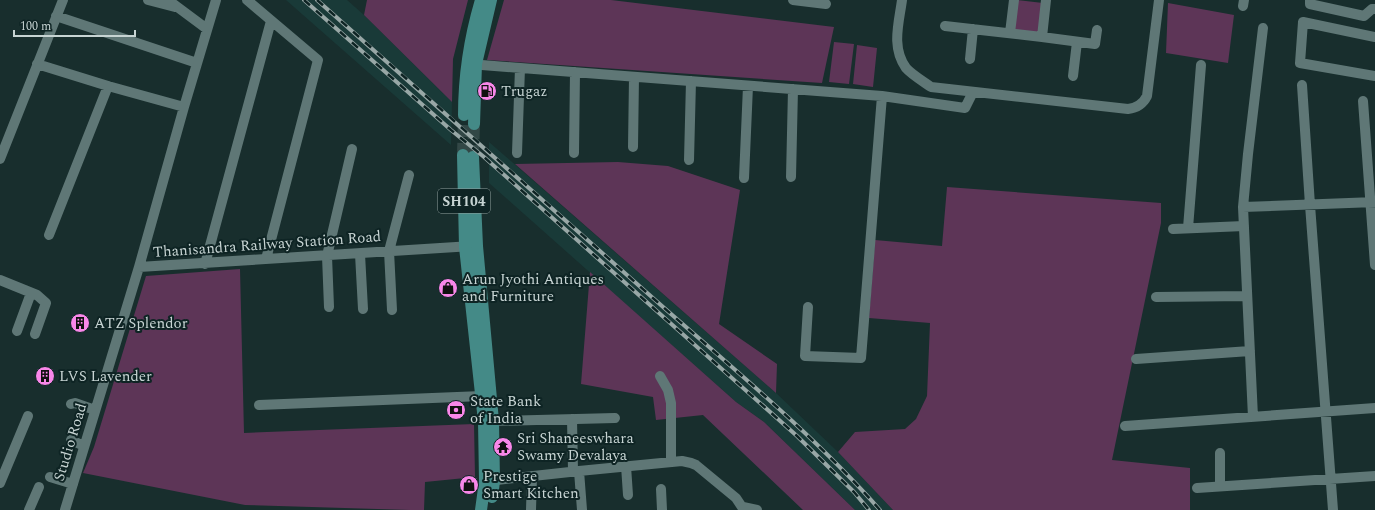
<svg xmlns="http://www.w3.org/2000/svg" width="1375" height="510" font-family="Spectral,serif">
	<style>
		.built { fill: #193a38 }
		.green { fill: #5d3557 }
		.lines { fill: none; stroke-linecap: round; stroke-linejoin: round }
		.major-tunnel { stroke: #324746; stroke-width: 12; stroke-dasharray: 12 6; stroke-linecap: butt }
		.minor { stroke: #5f7776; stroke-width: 10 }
		.major { stroke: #448a87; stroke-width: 12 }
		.rail-casing { stroke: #98a7a6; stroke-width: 4 }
		.rail { stroke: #0e2424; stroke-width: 2.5; stroke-dasharray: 8; stroke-linecap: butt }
		.labels { text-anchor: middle; stroke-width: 4; stroke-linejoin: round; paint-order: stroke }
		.shield { fill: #0e2424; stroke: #909f9e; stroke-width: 1 }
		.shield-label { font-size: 14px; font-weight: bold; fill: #c7d4d3 }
		.poi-label { font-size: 15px; fill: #c7d4d3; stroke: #0e2424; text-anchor: start }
		.street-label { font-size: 15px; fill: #c7d4d3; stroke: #0e2424 }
	</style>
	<rect width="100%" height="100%" fill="#182e2d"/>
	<path class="built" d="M286 0H347L364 15 452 102 451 145Z
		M489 142 776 393 838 452 893 510H855L764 422 736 402 489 183Z"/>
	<path class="green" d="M367 0H468L453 59 452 102 364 15Z
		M504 0H611L834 27 822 83 487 60Z
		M1017 0 1043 3 1040 34 1013 30Z
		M1168 3 1234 15 1228 63 1166 53Z
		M834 42 854 44 849 84 829 82Z
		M857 45 877 48 873 87 853 84Z
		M618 162 668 166 740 190 719 324 777 364 776 393 515 164Z
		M947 187 1161 203V223L1112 460 1190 468V510H893L838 452 855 432 905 429 916 419 927 396 930 323 869 318 875 240 942 246Z
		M240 269 244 433 474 424 475 477 425 482 424 510H410L245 505 83 473 94 447 146 276Z
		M590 272 736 402 764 422 855 510H803L703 415 656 420 653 397 581 384Z"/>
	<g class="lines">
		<path class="major-tunnel" d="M463 155 464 115
			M473 157 474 124"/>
		<path class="minor" d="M148 0 175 7
			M168 0 207 29
			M247 0 318 60 266 259
			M793 0 826 4
			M902 0C899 23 891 47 906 68 911 74 924 82 931 87L1128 109C1137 108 1143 104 1147 96L1159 0
			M1046 0 1042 37 1095 44 1097 30
			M1310 0V4L1364 16 1372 9H1375
			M1243 6 1244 0
			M56 16 197 63
			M945 26 1042 37
			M1010 33 1014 0
			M1375 37 1303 22 1300 63 1375 76
			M970 59 973 29
			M37 64 108 86 184 107
			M469 64 882 96 965 108 973 92
			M1073 76 1077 42
			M1302 85 1310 205 1333 510
			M1363 101 1375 265
			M633 147 634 77
			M517 153 520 68
			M574 153 575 72
			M0 159 63 0
			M689 160 691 81
			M791 177 793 89
			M744 178 748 86
			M1243 207 1375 202
			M1188 228 1201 65
			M1173 229 1244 226
			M49 235 108 86
			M360 254 363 309
			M205 264 271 21
			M139 267 472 246
			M0 280 37 295 46 303 35 334
			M1156 297 1247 296
			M329 307 327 256 352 149
			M808 307 805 356 861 358 882 96
			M392 310 389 251 409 175
			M17 331 31 293
			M1136 359 1250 351
			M660 376 668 390 671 403V462
			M71 404 75 403 95 410
			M259 405 482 396
			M1253 417 1243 207 1248 154 1263 28
			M572 419 573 471
			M493 421 615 418
			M1125 426 1375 408
			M71 440 84 446
			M626 466 628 495
			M579 471 582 510
			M50 477 73 484
			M488 481 579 471 682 461 691 463 696 465 736 498 744 510
			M0 483 28 416
			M1220 486V453
			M1197 488 1375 476
			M661 489 662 510
			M743 507 757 510
			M29 510 39 487
			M65 510 139 267 184 107 216 0
			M531 510 532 476"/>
		<path class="major" d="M464 115C464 76 470 37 481 0
			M474 124 476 64 491 0
			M463 155 465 247 484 421 485 481 481 510
			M473 157 477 246 493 421 494 481 492 497"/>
		<g class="rail-casing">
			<path id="rail" d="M304 0 451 130 484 157 797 436 854 492 869 510
				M317 0C430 99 542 199 654 299 731 367 812 433 880 510"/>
		</g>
		<use href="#rail" class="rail"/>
	</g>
	<defs>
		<g id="fuel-disc" transform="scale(1)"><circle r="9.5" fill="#f987e9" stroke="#0e2424"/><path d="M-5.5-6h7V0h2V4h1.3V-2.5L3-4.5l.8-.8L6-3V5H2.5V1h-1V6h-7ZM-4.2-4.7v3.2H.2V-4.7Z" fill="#111"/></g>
		<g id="shop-disc" transform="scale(1)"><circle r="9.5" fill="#f987e9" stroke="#0e2424"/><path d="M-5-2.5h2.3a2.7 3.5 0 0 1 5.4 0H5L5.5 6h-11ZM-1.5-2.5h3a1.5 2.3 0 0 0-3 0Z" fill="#111"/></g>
		<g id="building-disc" transform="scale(1)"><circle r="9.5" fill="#f987e9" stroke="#0e2424"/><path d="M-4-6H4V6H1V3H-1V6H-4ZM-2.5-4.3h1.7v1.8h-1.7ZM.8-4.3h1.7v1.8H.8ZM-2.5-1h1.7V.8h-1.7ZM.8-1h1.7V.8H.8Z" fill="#111"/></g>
		<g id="bank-disc" transform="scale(1)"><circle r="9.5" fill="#f987e9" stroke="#0e2424"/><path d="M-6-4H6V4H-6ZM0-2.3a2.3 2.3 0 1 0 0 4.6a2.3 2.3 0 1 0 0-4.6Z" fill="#111"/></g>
		<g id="temple-disc" transform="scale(1)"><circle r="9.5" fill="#f987e9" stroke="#0e2424"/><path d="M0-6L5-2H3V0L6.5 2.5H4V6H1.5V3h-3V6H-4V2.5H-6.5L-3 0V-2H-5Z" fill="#111"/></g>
	</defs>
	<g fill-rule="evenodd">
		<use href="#fuel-disc" x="487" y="91"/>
		<use href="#shop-disc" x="448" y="288"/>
		<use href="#building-disc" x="80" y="323"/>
		<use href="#building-disc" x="45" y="376"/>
		<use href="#bank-disc" x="456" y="410"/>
		<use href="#temple-disc" x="503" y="447"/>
		<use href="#shop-disc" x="469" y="485"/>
	</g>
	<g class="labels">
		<rect class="shield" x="438" y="189" width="52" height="24" rx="3"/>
		<g class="shield-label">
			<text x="464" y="206">SH104</text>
		</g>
		<g class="poi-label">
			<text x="501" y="96">Trugaz</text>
			<text x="462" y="284">Arun Jyothi Antiques<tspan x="462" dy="17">and Furniture</tspan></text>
			<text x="94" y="328">ATZ Splendor</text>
			<text x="59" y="381">LVS Lavender</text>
			<text x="470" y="406">State Bank<tspan x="470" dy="17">of India</tspan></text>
			<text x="517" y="443">Sri Shaneeswhara<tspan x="517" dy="17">Swamy Devalaya</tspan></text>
			<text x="483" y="481">Prestige<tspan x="483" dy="17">Smart Kitchen</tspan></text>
		</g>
		<g class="street-label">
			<text transform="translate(267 244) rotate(-4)" y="5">Thanisandra Railway Station Road</text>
			<text transform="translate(70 442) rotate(-73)" y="5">Studio Road</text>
		</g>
	</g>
	<path d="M14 30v6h121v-6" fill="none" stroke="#c7d4d3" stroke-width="2"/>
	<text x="20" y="30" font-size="12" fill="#c7d4d3" stroke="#0e2424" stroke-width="3" paint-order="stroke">100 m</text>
</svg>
